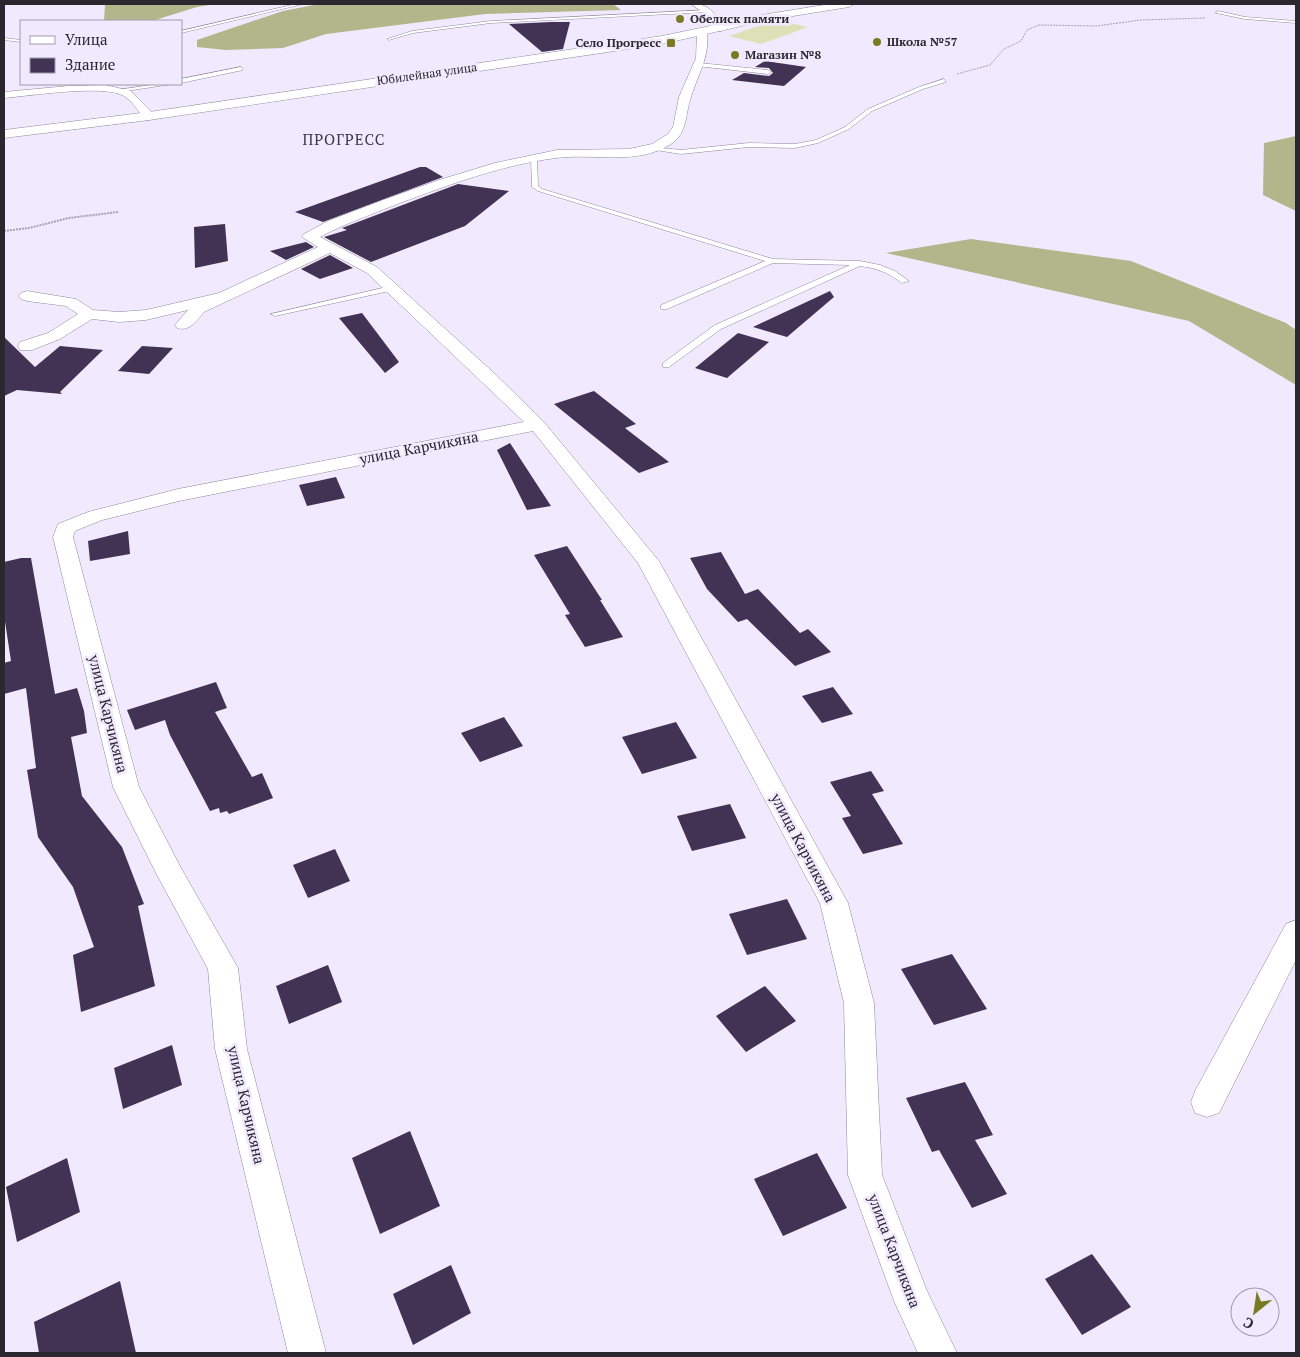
<svg xmlns="http://www.w3.org/2000/svg" width="1300" height="1357" font-family="'PT Serif',serif">
	<style>
		.green { fill: #dee1b7 }
		.forest { fill: #b3b58b }
		.building { fill: #423354 }
		.lines { fill: none; stroke-linecap: round; stroke-linejoin: round }
		.lane-casing { stroke: #8f889a; stroke-width: 1 }
		.street-casing { stroke: #8f889a; stroke-width: 1 }
		.secondary-casing { stroke: #8f889a; stroke-width: 1 }
		.path-far1 { stroke: #a8a2b2; stroke-width: 1; stroke-dasharray: 2 1; stroke-linecap: butt }
		.path { stroke: #a8a2b2; stroke-width: 2; stroke-dasharray: 2 1; stroke-linecap: butt }
		.lane { fill: #fff; fill-rule: evenodd }
		.street { fill: #fff; fill-rule: evenodd }
		.secondary { fill: #fff; fill-rule: evenodd }
		.poi-dot { fill: #797b23; stroke: #f1e9fd; stroke-width: 2 }
		.labels { text-anchor: middle; stroke-width: 5; stroke-linejoin: round; paint-order: stroke }
		.far-poi-label { font-size: 12px; font-weight: bold; fill: #2a272f; stroke: #f1e9fd; text-anchor: start }
		.far-street-label { font-size: 12px; fill: #2a272f; stroke: #f1e9fd }
		.far-quarter-label { font-size: 15px; letter-spacing: 1px; fill: #3d3646; stroke: #f1e9fd }
		.street-label { font-size: 15px; fill: #2a272f; stroke: #f1e9fd }
	</style>
	<rect width="100%" height="100%" fill="#f1e9fd"/>
	<path class="green" d="M776 20 808 27 761 44 729 36Z"/>
	<path class="forest" d="M105 4H215L197 7 152 21H104Z
		M319 4H613L621 10 485 14 326 34 283 48 226 50 197 47V40L283 11Z
		M1296 136V211L1263 195 1264 143Z
		M971 239 1131 261 1286 323 1296 330V385L1189 321 886 253Z"/>
	<path class="building" d="M551 22H570L563 49 542 52 509 24Z
		M765 61 806 67 784 86 732 80 744 73 769 76 773 73 769 68 755 67Z
		M420 167H426L443 177 323 222 295 212Z
		M458 184 509 191 465 226 371 262 324 237 347 230 342 228Z
		M225 224 228 261 195 268 194 227Z
		M306 242 314 247 286 260 270 251Z
		M330 255 353 268 320 279 301 269Z
		M830 291 834 297 787 337 753 327Z
		M362 313 399 362 385 373 339 318Z
		M738 333 769 342 727 378 695 368Z
		M4 337 35 367 60 346 103 350 60 392 62 394 17 390 4 396Z
		M142 346 173 348 149 374 118 371Z
		M594 391 636 424 625 428 669 462 639 473 554 404Z
		M510 443 551 506 527 510 497 450Z
		M336 477 345 498 307 506 299 485Z
		M128 531 130 554 90 561 88 541Z
		M567 546 602 600H600L623 637 585 647 565 615 570 614 534 555Z
		M721 552 745 594 758 589 800 633 808 629 831 652 795 666 747 619 738 622 707 589 690 558Z
		M21 558H31L55 694 77 688 84 711 87 733 71 737 82 796 122 847 144 904 138 906 155 986 81 1012 73 955 94 947 73 887 38 837 27 770 36 768 26 688 4 694V663L11 661 4 615V562Z
		M216 682 227 708 215 712 252 777 262 773 273 798 229 814 227 811 220 813 219 808 210 811 170 735 165 720 135 730 127 710Z
		M833 687 853 714 822 723 802 696Z
		M504 717 523 746 480 762 461 733Z
		M676 722 697 758 642 774 622 737Z
		M871 771 884 791 872 794 903 844 863 854 842 818 851 816 830 782Z
		M730 804 746 838 692 851 677 816Z
		M335 849 350 881 308 898 293 865Z
		M787 899 807 939 747 955 729 914Z
		M952 954 987 1009 934 1025 901 969Z
		M328 965 342 1002 289 1024 276 986Z
		M765 986 796 1021 746 1052 716 1016Z
		M172 1045 182 1085 123 1109 114 1068Z
		M965 1082 993 1135 975 1140 1007 1194 972 1208 939 1150 932 1152 906 1098Z
		M410 1131 440 1206 380 1234 352 1158Z
		M817 1153 847 1208 783 1236 754 1179Z
		M67 1158 80 1212 17 1242 6 1187Z
		M1092 1254 1131 1307 1082 1335 1045 1279Z
		M451 1265 471 1313 413 1345 393 1294Z
		M120 1281 136 1353H39L34 1322Z"/>
	<g class="lines">
		<g class="lane-casing">
			<path id="lane" d="M296 4H303L181 33V31Z
				M708 10 710 12 491 23 413 33 389 40 387 39 412 31 491 21Z
				M1218 11 1245 17 1296 21V23L1245 19 1216 13Z
				M4 38 21 40V42L4 40Z
				M699 63 768 70 771 72 768 74 697 66Z
				M241 67 243 70 181 83V79Z
				M944 79 946 82 923 89 872 111 849 129 818 143 795 148 749 147 681 154 649 149 652 147 681 150 749 143 795 144 816 140 845 127 868 109 919 87Z
				M158 84H172L120 92 117 90Z
				M534 156 537 158 538 186 542 189 773 259 860 261 880 265 895 271 909 281 902 283C889 273 877 268 860 266L721 329 669 367H663V363L715 325 850 265 773 263 667 309H661V305L765 261 538 191 532 187 531 158Z
				M391 286H394V290L275 316 271 314Z"/>
		</g>
		<g class="street-casing">
			<path id="street" d="M691 4C710 3 715 14 723 29L722 31H714L704 13Z
				M702 29 707 32C710 57 698 74 691 97 685 114 688 133 671 144 637 166 594 153 556 158 502 165 451 184 400 203 373 214 346 223 320 237L377 267 494 373 543 421 659 561 848 903 874 1003 882 1175 927 1291 957 1353H918L894 1301 848 1175 844 1003 820 903 638 563 533 431 179 501 102 520 75 531 73 537 139 787 181 868 238 968 247 1049 326 1353H288L215 1049 208 969 157 875 113 787 53 537 58 524 88 512 178 489 524 422 367 273 330 253 204 312C196 321 190 332 177 328L175 325 188 310 146 320 119 322 92 319 60 339 32 350H20L18 346 20 342 48 333 78 314 66 306 27 301 21 299 19 296 21 293 27 291 76 299 93 310 119 312 146 310 219 293 318 247 302 237 304 234 328 221 383 200 439 180 495 163 557 150 629 149 652 144 668 134 673 127 679 97 696 58 697 32Z
				M105 85 131 91 155 116 149 120 145 119C138 111 132 101 124 96 105 84 28 96 4 98V92L68 86Z
				M1296 920V960L1219 1113 1207 1117 1195 1113 1191 1102 1195 1091 1286 924Z"/>
		</g>
		<g class="secondary-casing">
			<path id="secondary" d="M830 4H854L849 7 768 20 662 44 149 120 4 138V130L149 112 662 36 768 14Z"/>
		</g>
		<path class="path-far1" d="M957 74 990 65 1004 49 1021 41 1027 30 1039 25 1096 26 1141 20 1205 18"/>
		<path class="path" d="M4 231 29 228 69 218 118 212"/>
		<use href="#lane" class="lane"/>
		<use href="#street" class="street"/>
		<use href="#secondary" class="secondary"/>
	</g>
	<g class="poi-dot">
		<circle cx="680" cy="19" r="5"/>
		<circle cx="877" cy="42" r="5"/>
		<rect x="666" y="38" width="10" height="10" rx="2.5"/>
		<circle cx="735" cy="55" r="5"/>
	</g>
	<g class="labels">
		<g class="far-poi-label">
			<text x="690" y="23">Обелиск памяти</text>
			<text x="887" y="46">Школа №57</text>
			<text x="661" y="47" text-anchor="end">Село Прогресс</text>
			<text x="745" y="59">Магазин №8</text>
		</g>
		<g class="far-street-label">
			<text transform="translate(427 74) rotate(-8)" y="4">Юбилейная улица</text>
		</g>
		<g class="far-quarter-label">
			<text x="344" y="145">ПРОГРЕСС</text>
		</g>
		<g class="street-label">
			<text transform="translate(419 448) rotate(-11)" y="5">улица Карчикяна</text>
			<text transform="translate(108 714) rotate(76)" y="5">улица Карчикяна</text>
			<text transform="translate(803 848) rotate(62)" y="5">улица Карчикяна</text>
			<text transform="translate(246 1105) rotate(77)" y="5">улица Карчикяна</text>
			<text transform="translate(894 1251) rotate(69)" y="5">улица Карчикяна</text>
		</g>
	</g>
	<rect width="1300" height="1357" fill="none" stroke="#2a272f" stroke-width="10"/>
	<rect x="20" y="20" width="162" height="65" fill="#f1e9fd" stroke="#a19bab"/>
	<rect x="30" y="36" width="25" height="8" fill="#ffffff" stroke="#a19bab"/>
	<text x="65" y="45" font-size="15" fill="#2a272f">Улица</text>
	<rect x="30" y="58" width="25" height="15" fill="#423354" stroke="#a19bab"/>
	<text x="65" y="70" font-size="15" fill="#2a272f">Здание</text>
	<g transform="translate(1255 1312) rotate(210)"><circle r="24" fill="#f1e9fd" stroke="#a19bab"/>
	<path d="M0-4L9 19L0 12L-9 19Z" fill="#797b23"/>
	<text y="-8" font-size="14" font-weight="bold" text-anchor="middle" fill="#2a272f">С</text>
	</g>
</svg>
